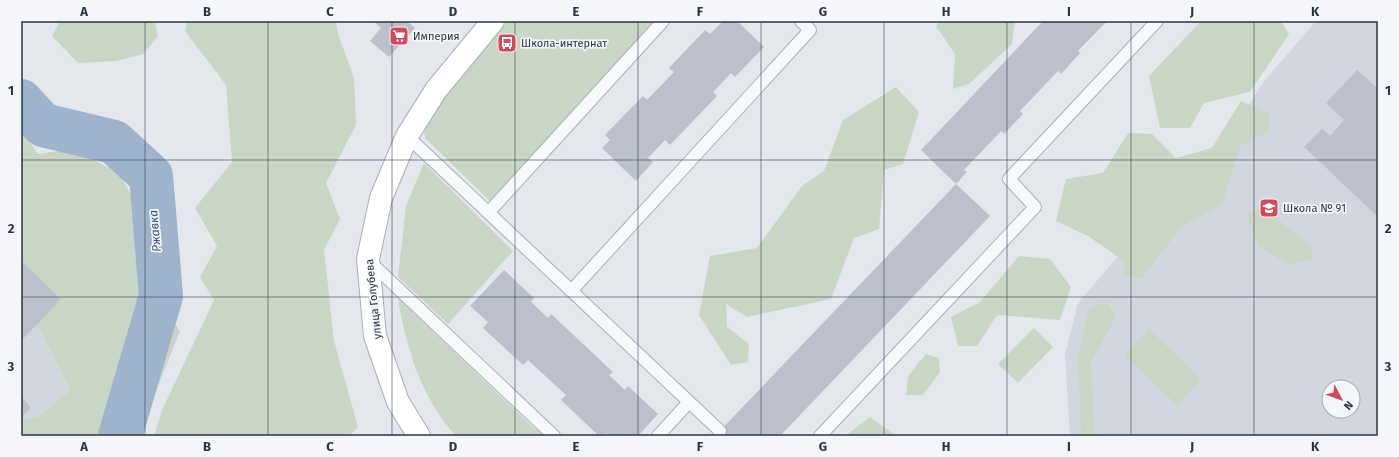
<svg xmlns="http://www.w3.org/2000/svg" width="1399" height="457" font-family="'Fira Sans',sans-serif">
	<style>
		.built { fill: #d2d6de; fill-rule: evenodd }
		.green { fill: #c9d6c5 }
		.lines { fill: none; stroke-linecap: round; stroke-linejoin: round }
		.river { stroke: #9fb4cc; stroke-width: 44 }
		.building { fill: #bbc0ca }
		.lane-casing { stroke: #a9aeb7; stroke-width: 14 }
		.secondary-casing { stroke: #a9aeb7; stroke-width: 24 }
		.lane { stroke: #f7f8fa; stroke-width: 12 }
		.secondary { stroke: #fff; stroke-width: 22 }
		.grid { fill: none; stroke: #2b3445; stroke-width: 1; stroke-opacity: 0.55 }
		.labels { text-anchor: middle; stroke-width: 3.5; stroke-linejoin: round; paint-order: stroke }
		.poi-label { font-size: 11px; fill: #2b3445; stroke: #f4f6f9; text-anchor: start }
		.street-label { font-size: 11px; fill: #2b3445; stroke: #f4f6f9 }
		.water-label { font-size: 12px; font-style: italic; fill: #34527a; stroke: #f4f6f9 }
		.neatline { fill: none; stroke: #2b3445; stroke-width: 1.5 }
		.grid-label { font-size: 13px; text-anchor: middle; font-weight: bold; fill: #2b3445 }
	</style>
	<rect width="100%" height="100%" fill="#e4e7ec"/>
	<path class="built" d="M1316 21H1378V436H1070L1065 355 1078 303 1247 107 1265 80ZM1329 387H1353V411H1329Z
		M21 216 98 418 21 436Z"/>
	<path class="green" d="M60 21H155L158 36 143 54 117 61 78 63 52 36Z
		M187 21H336L338 34 354 78 356 125 326 183 340 219 324 250 334 341 358 427 349 436H154L163 408 214 300 200 277 217 246 195 208 232 162 226 85 185 31Z
		M507 21H654L490 201 425 138 424 127 437 105Z
		M940 21H1015L1012 44 969 84 953 89 955 54 936 26Z
		M1201 21H1281L1289 34 1250 92 1204 103 1190 128H1160L1149 76Z
		M896 87 919 112 903 164 884 170 879 229 854 238 831 299 747 317 726 304 727 327 749 344 748 362 731 365 699 315 710 256 757 248 802 186 824 171 843 120Z
		M1241 101 1270 114 1269 132 1240 146 1222 205 1182 226 1142 278 1124 276V261L1088 236 1056 221 1066 179 1103 173 1128 133 1152 134 1176 158 1212 148Z
		M21 129 38 154 72 149 119 173 143 217 140 238 168 269 165 310 180 331 141 429 142 436H21V420L38 417 71 390 28 306 21 303Z
		M424 163 513 251 448 324 398 277 406 206Z
		M1264 208 1311 246 1313 260 1289 264 1259 247 1246 214Z
		M1019 256 1050 259 1071 287 1060 320 997 315 977 346H958L951 317 980 302Z
		M398 298 536 430 537 429 544 436H456C421 398 406 347 398 298Z
		M1107 302 1116 317 1091 362 1095 436H1081L1078 356 1089 308Z
		M1034 328 1053 347 1018 383 998 364Z
		M1149 329 1201 379 1178 406 1124 355Z
		M926 354 939 358 940 372 923 395H906L908 376Z
		M870 417 892 433V436H845Z"/>
	<g class="lines">
		<path class="river" d="M21 101 43 125 114 142 151 176 161 296 120 436"/>
	</g>
	<path class="building" d="M373 21H407L415 28 389 57 370 41 381 28Z
		M723 21H737L764 47 735 77 731 73 713 92 717 96 670 145 665 140 648 158 653 162 636 181 602 148 610 140 605 135 643 96 647 100 674 72 669 68 705 30 710 34Z
		M1043 21H1107L1078 51 1080 53 1061 74 1058 71 1020 111 1023 114 1004 134 1001 131 964 170 967 172 956 184 921 150Z
		M1357 70 1376 87 1378 85V213L1376 215 1304 147 1322 129 1330 136 1344 120 1326 103Z
		M956 184 990 216 780 436H715Z
		M21 261 61 299 21 341Z
		M504 270 534 298 531 302 548 318 551 314 613 372 609 375 625 390 628 386 658 414 638 436H608L606 433 603 436H599L561 400 566 395 528 360 523 365 483 328 488 322 470 306Z
		M21 396 31 408 21 418Z"/>
	<g class="lines">
		<g class="lane-casing">
			<path id="lane" d="M407 136 720 431
				M489 212 663 21
				M369 261 554 436
				M572 290 810 30 801 21
				M658 436 689 402
				M820 436 1035 207 1009 179 1157 21"/>
		</g>
		<g class="secondary-casing">
			<path id="secondary" d="M419 436 398 402 375 336 368 259 381 198 407 136 436 90 493 21"/>
		</g>
		<use href="#lane" class="lane"/>
		<use href="#secondary" class="secondary"/>
	</g>
	<path class="grid" d="M145 21V436M268 21V436M392 21V436M515 21V436M638 21V436M761 21V436M884 21V436M1007 21V436M1131 21V436M1254 21V436M21 160H1378M21 297H1378"/>
	<defs>
		<g id="supermarket-square" transform="scale(1)"><rect x="-9" y="-9" width="18" height="18" rx="4" fill="#d1495b" stroke="#f4f6f9"/><path d="M-6-5.5h2.5l.6 2H6L4.5 2H-2.5L-4.4-4H-6ZM-1.5 3.2a1.3 1.3 0 1 0 .1 0ZM3 3.2a1.3 1.3 0 1 0 .1 0Z" fill="#fff"/></g>
		<g id="bus-square" transform="scale(1)"><rect x="-9" y="-9" width="18" height="18" rx="4" fill="#d1495b" stroke="#f4f6f9"/><path d="M-5-6H5V4H4V6H2V4H-2V6H-4V4H-5ZM-3.5-4V0h7V-4ZM-3.5 1.2v1.5H-2V1.2ZM2 1.2v1.5H3.5V1.2Z" fill="#fff"/></g>
		<g id="school-square" transform="scale(1)"><rect x="-9" y="-9" width="18" height="18" rx="4" fill="#d1495b" stroke="#f4f6f9"/><path d="M0-5L7-2L0 1L-7-2ZM-4 1L0 2.5L4 1V4Q0 6-4 4Z" fill="#fff"/></g>
	</defs>
	<g fill-rule="evenodd">
		<use href="#supermarket-square" x="399" y="36"/>
		<use href="#bus-square" x="507" y="43"/>
		<use href="#school-square" x="1269" y="208"/>
	</g>
	<g class="labels">
		<g class="poi-label">
			<text x="413" y="40">Империя</text>
			<text x="521" y="47">Школа-интернат</text>
			<text x="1283" y="212">Школа № 91</text>
		</g>
		<g class="street-label">
			<text transform="translate(373 299) rotate(-96)" y="4">улица Голубева</text>
		</g>
		<g class="water-label">
			<text transform="translate(155 231) rotate(-95)" y="4">Ржавка</text>
		</g>
	</g>
	<rect width="1399" height="457" fill="none" stroke="#f4f6f9" stroke-width="44"/>
	<g transform="translate(1341 399) rotate(131)"><circle r="19" fill="#f4f6f9" stroke="#a4a8b1"/>
	<path d="M0-3L7 15L0 10L-7 15Z" fill="#d1495b"/>
	<text y="-6" font-size="11" font-weight="bold" text-anchor="middle" fill="#2b3445">N</text>
	</g>
	<rect x="22" y="22" width="1355" height="413" class="neatline"/>
	<g class="grid-label">
		<text x="84" y="16">A</text>
		<text x="207" y="16">B</text>
		<text x="330" y="16">C</text>
		<text x="453" y="16">D</text>
		<text x="576" y="16">E</text>
		<text x="700" y="16">F</text>
		<text x="823" y="16">G</text>
		<text x="946" y="16">H</text>
		<text x="1069" y="16">I</text>
		<text x="1192" y="16">J</text>
		<text x="1315" y="16">K</text>
		<text x="11" y="95">1</text>
		<text x="1388" y="95">1</text>
		<text x="11" y="233">2</text>
		<text x="1388" y="233">2</text>
		<text x="11" y="371">3</text>
		<text x="1388" y="371">3</text>
		<text x="84" y="451">A</text>
		<text x="207" y="451">B</text>
		<text x="330" y="451">C</text>
		<text x="453" y="451">D</text>
		<text x="576" y="451">E</text>
		<text x="700" y="451">F</text>
		<text x="823" y="451">G</text>
		<text x="946" y="451">H</text>
		<text x="1069" y="451">I</text>
		<text x="1192" y="451">J</text>
		<text x="1315" y="451">K</text>
	</g>
</svg>
